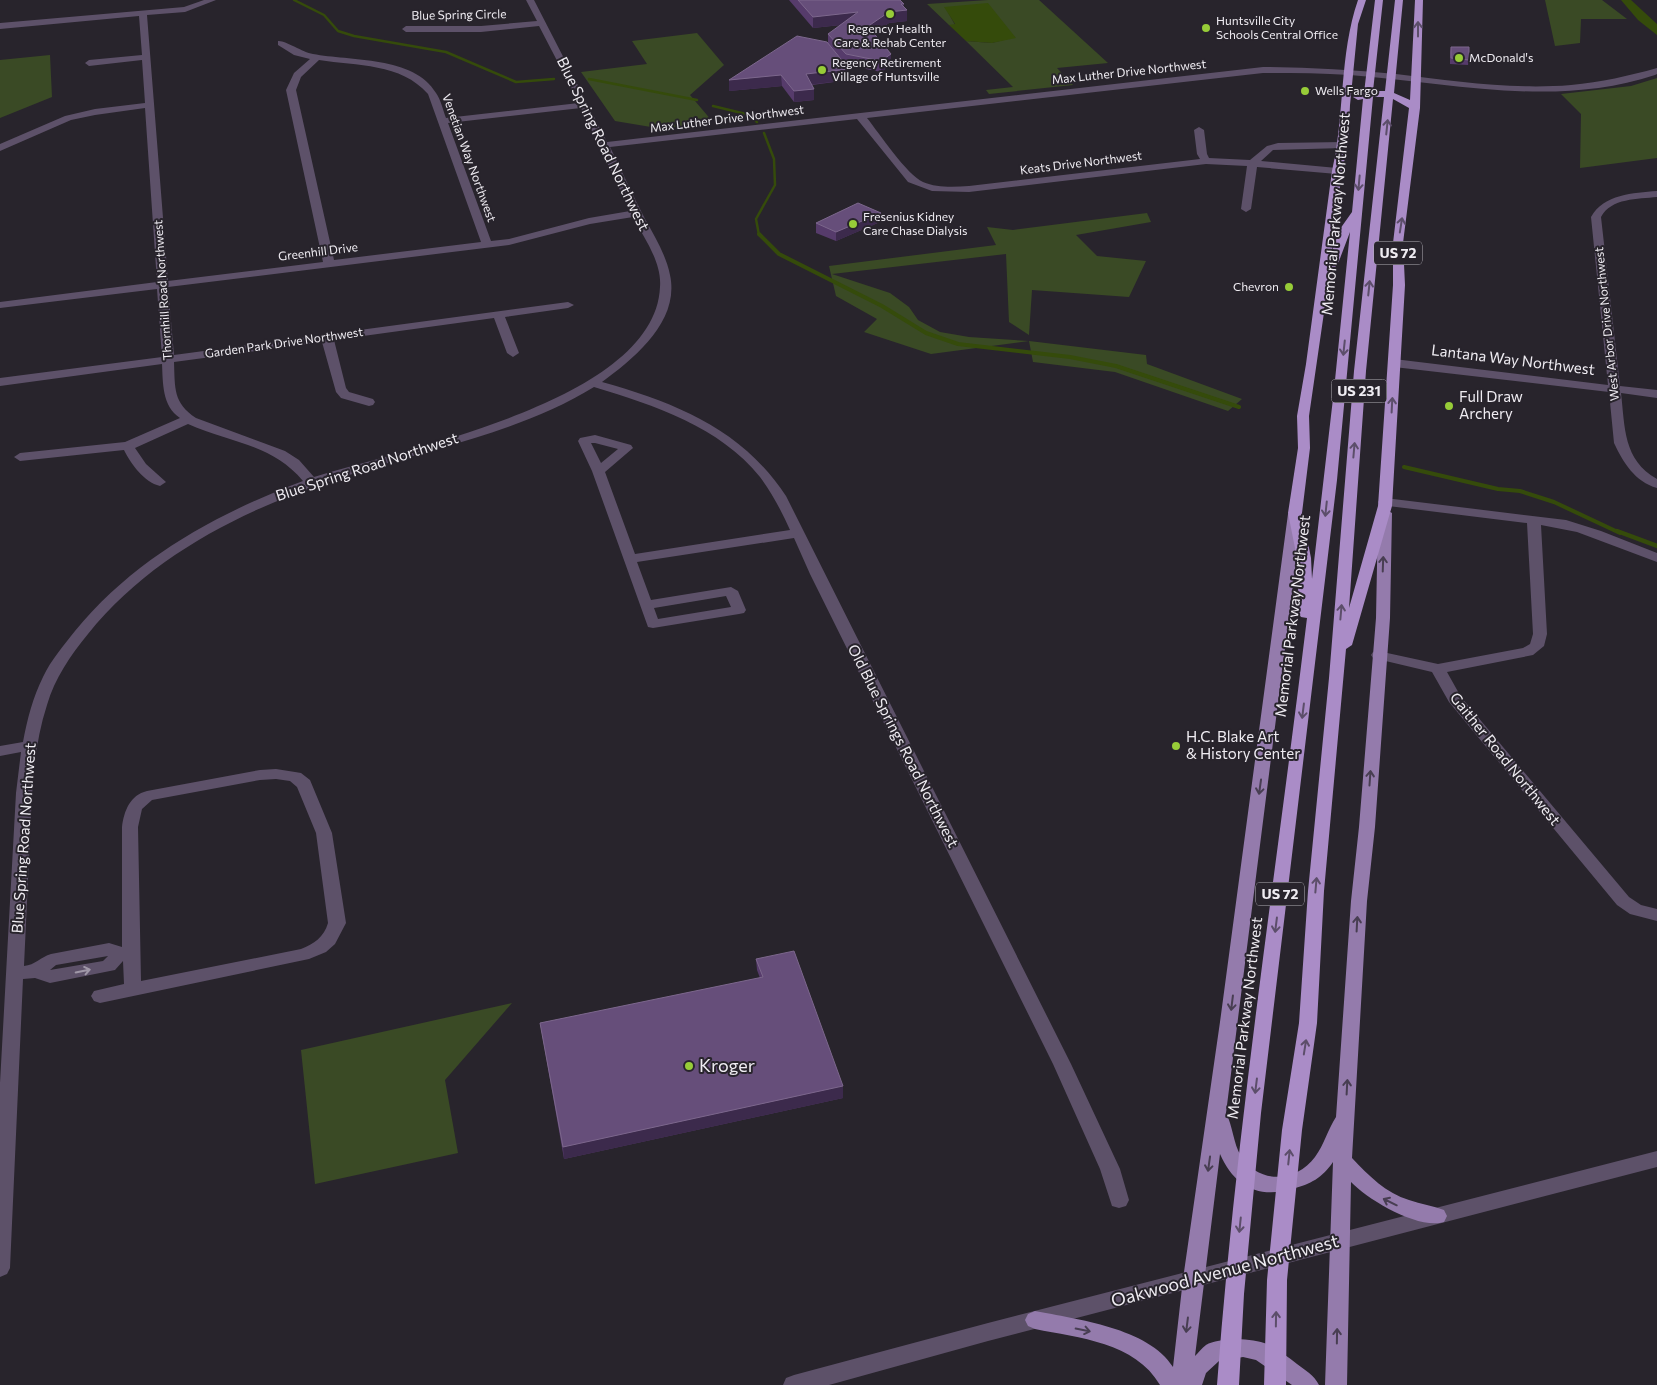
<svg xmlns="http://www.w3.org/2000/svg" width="1657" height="1385" font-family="Commissioner,sans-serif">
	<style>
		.green { fill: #3a4a25 }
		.water { fill: #354b0b }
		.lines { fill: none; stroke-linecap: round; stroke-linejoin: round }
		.stream-far2 { stroke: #354b0b; stroke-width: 2.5 }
		.stream-far1 { stroke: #354b0b; stroke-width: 4 }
		.stream { stroke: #354b0b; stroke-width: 4.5 }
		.minor { fill: #5d5169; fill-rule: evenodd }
		.major { fill: #947bac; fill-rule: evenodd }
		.highway { fill: #aa8cc7; fill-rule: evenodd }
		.wall { fill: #563b6b }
		.shaded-wall { fill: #3c2a4c }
		.building { fill: #664e7a; stroke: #7c678c }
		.oneway { stroke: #5c4e6a }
		.oneway2 { stroke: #483e52 }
		.oneway3 { stroke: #9f97a7 }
		.poi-dot { fill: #97cc38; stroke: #28242c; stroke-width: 2 }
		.labels { text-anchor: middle; stroke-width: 4; stroke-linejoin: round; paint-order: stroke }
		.far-street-label { font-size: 12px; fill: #efecf2; stroke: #28242c }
		.far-poi-label { font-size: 12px; fill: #efecf2; stroke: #28242c; text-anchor: start }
		.shield { fill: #28242c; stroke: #b3b0b7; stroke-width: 1 }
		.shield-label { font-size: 14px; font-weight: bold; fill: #efecf2 }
		.street-label { font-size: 15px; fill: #efecf2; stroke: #28242c }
		.poi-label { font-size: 15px; fill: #efecf2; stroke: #28242c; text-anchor: start }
		.near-poi-label { font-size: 18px; fill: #efecf2; stroke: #28242c; text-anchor: start }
		.near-street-label { font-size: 18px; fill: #efecf2; stroke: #28242c }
	</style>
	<rect width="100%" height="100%" fill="#28242c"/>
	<path class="green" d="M988 0H1039L1108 63 1057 68 1073 85 989 94 986 90 1013 87 966 41 992 43 1015 37 945 7 955 25H949L927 4Z
		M1545 0H1602L1627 19H1581L1580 43 1555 46Z
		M697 33 724 65 690 95 712 121 663 129 615 121 581 72 647 64 632 41Z
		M50 55 52 97 0 118V60Z
		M1657 78V158L1580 168 1581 114 1561 94 1631 86Z
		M1147 213 1151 222 1076 235 1097 256 1146 261 1129 297 1032 290 1029 335 1009 322 1006 254 832 274 890 293 909 307 918 320 940 332 969 337 1029 341 1146 355 1147 364 1242 399 1228 411 1115 372 1033 362 1029 341 931 354 864 332 877 319 836 296 829 266 996 245 987 227 1013 230Z
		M512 1003 445 1080 458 1153 315 1184 301 1050Z"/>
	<path class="water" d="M1621 0H1631L1657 24V35L1638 20Z
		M988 3 1016 38 992 43 966 41 949 25 955 24 944 7Z"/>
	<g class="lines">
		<path class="stream-far2" d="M294 0 324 15 338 31 354 36 446 52 516 82 554 79
			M589 79 697 100
			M713 106 750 115 757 122
			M759 235 756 219 775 185 774 159 764 133"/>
		<path class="stream-far1" d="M759 234 779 254 882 306 926 333 958 344 1070 357 1116 366 1239 407
			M1404 467 1498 489 1520 491 1554 502 1620 533"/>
		<path class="stream" d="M1617 531 1657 546"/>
		<path class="minor" d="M204 0H216L185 12 147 15 168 281 323 262 286 90 294 73 310 59 294 55 278 45V41C285 40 302 52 313 54 349 61 415 56 436 93 441 100 443 110 446 118L579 103 539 26 481 32H406L402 29 406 26H481L537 21 526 0H534L607 142 1263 67C1308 67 1352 70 1396 74 1454 81 1513 90 1571 85 1601 82 1629 76 1657 68V74L1655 75C1556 108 1451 83 1350 75 1321 73 1292 73 1263 73L867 118C879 133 907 175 923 182 937 188 954 187 969 186L1200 159 1197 154 1194 130 1199 127 1204 130 1207 154 1209 158 1250 160 1267 146 1278 143 1343 142 1348 145 1343 148 1273 150 1261 161 1337 168 1342 171 1337 174 1257 167 1251 209 1246 212 1241 209 1247 166 1206 164 969 192 932 191 908 182 857 119 610 147C622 171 633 196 645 219 655 237 666 255 670 275 680 321 635 358 602 382 676 403 742 429 786 496L1071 1064 1120 1169 1129 1200 1126 1206 1119 1208 1112 1206 1100 1169 1053 1064 810 574 794 538 637 562 651 600 731 587 738 591 746 610 744 613 739 614 653 628 648 627 592 471 578 441 580 438 595 435 631 445 633 448 605 472 635 554 790 530C782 512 772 493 760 477 720 427 654 405 594 387 524 430 442 446 365 470 262 501 157 548 88 634 70 656 55 678 47 705 33 748 32 793 30 837 28 880 26 923 24 966 35 965 41 957 51 954L109 943 122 947V827C124 811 130 795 147 791L260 770 276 769 295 772 301 773 310 780 332 833 346 923 335 944 326 952 309 959 100 1003 94 1001 91 996 94 991 124 984 123 961 115 970 50 983 35 978 23 979 10 1268 7 1274 0 1277V1083L16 793 21 752 0 756V746L23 742C27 720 33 697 43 677 51 660 64 645 75 631 135 558 216 514 303 481 272 444 231 443 188 424L135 448 146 464 166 482 160 486C144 482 131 464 124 450L20 461 14 457 20 453 125 442 180 418C162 406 163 383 162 364L0 386V378L162 357 157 289 0 308V302L157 282 145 108 95 115 71 120 0 151V144L65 116 95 109 145 103 142 60 89 66 85 63 89 60 142 55 139 16 0 29V23L184 7ZM319 60C357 66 401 63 428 94L481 242 334 260 296 90 301 77ZM581 108 630 211 589 218 509 239 491 241 448 123ZM633 217C644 238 662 262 660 287 655 402 401 449 314 477L299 460 285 451 196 418C173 403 175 388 174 362L322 342 336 392 341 398 369 406 373 405 375 402 373 399 349 392 346 388 334 340 494 318 507 353 513 357 519 353 505 317 568 308 574 305 568 302 174 355 168 287 509 245 590 224ZM591 443H595L618 449 601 463ZM726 596 731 607 658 619 654 608ZM276 779 290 781 297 787 316 833 328 923C324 937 314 944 301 949L141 981 138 827 142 809 152 800 260 780ZM108 956 103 961 50 970 56 965Z
			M1657 191V197C1638 199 1611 198 1601 217L1620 386 1657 390V398L1621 393C1625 427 1623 460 1657 479V488C1635 482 1623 462 1614 443L1609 392 1394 367 1388 363 1394 359 1608 385 1591 217C1604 194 1633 193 1657 191Z
			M1385 498 1566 520 1601 531 1657 553V562L1577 532 1541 525 1547 634 1544 646 1533 655 1447 672 1461 697 1629 897 1641 905 1657 909V921L1630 914 1617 905 1449 702 1432 672 1373 658 1371 655 1373 652 1378 651 1438 664 1523 648 1530 644 1533 634 1527 523 1380 505 1378 502 1380 499Z
			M1657 1151V1167L988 1341 829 1385H783L786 1378 794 1375 988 1323Z"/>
		<path class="major" d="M1385 509 1392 513 1390 618 1375 827 1367 901 1352 1158C1369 1176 1386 1193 1409 1200 1421 1204 1433 1206 1444 1210L1447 1216 1444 1222C1419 1230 1368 1200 1351 1182L1347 1385H1325L1333 1162C1322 1178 1311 1184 1292 1189 1258 1199 1234 1186 1220 1154L1195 1356C1198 1353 1202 1348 1206 1345 1219 1337 1253 1338 1267 1344 1277 1349 1288 1357 1297 1364 1305 1370 1314 1375 1319 1385H1292L1256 1360 1243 1357 1219 1361 1206 1373 1202 1385H1160C1135 1342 1079 1338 1035 1329L1028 1326 1025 1320 1028 1314 1035 1311C1076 1319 1149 1328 1173 1367L1183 1279 1220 1022 1288 514 1295 510 1302 514 1226 1113C1233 1126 1233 1143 1241 1156 1258 1184 1296 1183 1315 1157 1324 1145 1328 1129 1336 1117L1351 901 1359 827 1376 618 1378 513Z"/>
		<path class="highway" d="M1358 0H1366L1358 24 1350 105 1348 145 1342 171 1332 251 1340 229 1352 212 1363 99 1358 100 1353 97 1364 93 1375 0H1383L1373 91H1385L1395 0H1403L1394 93 1410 100 1415 0H1423L1420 108 1403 243 1405 285 1392 506 1352 645 1346 649 1324 891 1317 1023 1302 1130 1287 1280 1286 1385H1264L1267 1280 1282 1130 1299 1023 1308 891 1329 678 1354 371 1384 97H1373L1337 480 1261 1113 1244 1294 1239 1385H1217C1236 1128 1276 874 1307 618L1301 617 1299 614 1297 558 1288 513 1298 448 1297 416 1306 364 1332 171C1345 115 1339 55 1358 0ZM1393 99 1409 108 1393 243V285L1378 506 1349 608 1366 371ZM1350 232 1334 390 1312 579 1311 558 1302 513 1310 448 1309 416 1329 278 1339 261Z"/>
	</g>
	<path class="wall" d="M789 0H900L904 7 907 10V21L889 23 874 33 891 54V65L881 72 846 65 849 80 812 85 814 89V100L794 102 782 86 729 91V80L828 43V34L841 25 813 28Z
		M1451 47 1469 60 1468 65 1450 64V52Z
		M881 213 880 222 836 241 816 233V223Z
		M756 959 843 1098 564 1159 540 1023 760 978 757 970Z"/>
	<path class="shaded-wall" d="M901 4H904V11L907 10V21L889 23 864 39V29Z
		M858 12V23L813 28V17Z
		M891 54V65L881 72V61Z
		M849 69V80L807 85 806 74Z
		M781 75 782 86 729 91V80Z
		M814 89V100L794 102V91Z
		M881 213 880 222 836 241V232Z
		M843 1086V1098L564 1159 563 1147Z"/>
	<path class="building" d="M798 0H900L904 4H901L907 10 889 12 864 29 871 30 891 54 881 61 846 54 828 34 858 12 813 17Z
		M797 36 827 42 849 69 806 74 814 89 794 91 781 75 729 80Z
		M1451 47H1469V60L1451 58Z
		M858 203 881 213 836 232 816 223Z
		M794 951 843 1086 563 1147 540 1023 763 977 756 959Z"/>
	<defs><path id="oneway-shaft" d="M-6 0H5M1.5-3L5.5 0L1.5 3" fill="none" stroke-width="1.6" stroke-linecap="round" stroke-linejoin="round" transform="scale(1.25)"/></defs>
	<g class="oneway">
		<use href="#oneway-shaft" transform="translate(1418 29) rotate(-90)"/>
		<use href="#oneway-shaft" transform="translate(1387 127) rotate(-84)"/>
		<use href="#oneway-shaft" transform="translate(1359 183) rotate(95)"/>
		<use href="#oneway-shaft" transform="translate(1401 225) rotate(-81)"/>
		<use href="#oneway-shaft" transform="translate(1369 288) rotate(-84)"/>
		<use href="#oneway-shaft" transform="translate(1344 348) rotate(96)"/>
		<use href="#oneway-shaft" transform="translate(1392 405) rotate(-87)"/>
		<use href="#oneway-shaft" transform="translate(1354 450) rotate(-85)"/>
		<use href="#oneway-shaft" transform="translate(1326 509) rotate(96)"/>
		<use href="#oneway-shaft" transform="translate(1341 612) rotate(-85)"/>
		<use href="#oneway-shaft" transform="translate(1303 711) rotate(97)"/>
		<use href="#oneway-shaft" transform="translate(1316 885) rotate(-85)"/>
		<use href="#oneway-shaft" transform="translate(1276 925) rotate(97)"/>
		<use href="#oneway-shaft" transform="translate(1305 1047) rotate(-81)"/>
		<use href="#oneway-shaft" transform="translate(1256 1086) rotate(97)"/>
		<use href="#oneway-shaft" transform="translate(1289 1157) rotate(-84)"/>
		<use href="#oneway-shaft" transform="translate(1240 1225) rotate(96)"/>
		<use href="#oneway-shaft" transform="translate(1276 1319) rotate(-89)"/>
	</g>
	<g class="oneway2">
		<use href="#oneway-shaft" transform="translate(1383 564) rotate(-88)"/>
		<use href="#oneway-shaft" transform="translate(1370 778) rotate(-86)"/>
		<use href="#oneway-shaft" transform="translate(1260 787) rotate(98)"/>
		<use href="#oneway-shaft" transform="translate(1357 924) rotate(-87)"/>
		<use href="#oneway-shaft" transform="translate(1232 1003) rotate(97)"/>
		<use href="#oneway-shaft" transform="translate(1347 1087) rotate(-87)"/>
		<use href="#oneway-shaft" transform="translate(1209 1164) rotate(98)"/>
		<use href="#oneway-shaft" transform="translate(1390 1202) rotate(-154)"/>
		<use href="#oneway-shaft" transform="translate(1187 1325) rotate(97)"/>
		<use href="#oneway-shaft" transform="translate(1083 1330) rotate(11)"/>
		<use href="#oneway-shaft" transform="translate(1337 1336) rotate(-89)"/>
	</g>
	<use class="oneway3" href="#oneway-shaft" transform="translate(83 971) rotate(-11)"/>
	<g class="poi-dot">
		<circle cx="890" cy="14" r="5"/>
		<circle cx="1206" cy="28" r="5"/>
		<circle cx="1459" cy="58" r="5"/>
		<circle cx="822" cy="70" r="5"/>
		<circle cx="1305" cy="91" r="5"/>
		<circle cx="853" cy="224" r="5"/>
		<circle cx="1289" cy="287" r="5"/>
		<circle cx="1449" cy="406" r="5"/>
		<circle cx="1176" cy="746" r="5"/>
		<circle cx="689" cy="1066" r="5"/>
	</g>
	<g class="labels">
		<g class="far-street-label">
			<text transform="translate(459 15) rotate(-1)" y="4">Blue Spring Circle</text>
			<text transform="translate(1129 72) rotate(-6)" y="4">Max Luther Drive Northwest</text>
			<text transform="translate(727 119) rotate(-7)" y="4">Max Luther Drive Northwest</text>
			<text transform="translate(469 158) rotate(70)" y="4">Venetian Way Northwest</text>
			<text transform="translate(1081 163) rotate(-7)" y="4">Keats Drive Northwest</text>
			<text transform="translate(318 252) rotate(-7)" y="4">Greenhill Drive</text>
			<text transform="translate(163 290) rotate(-94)" y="4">Thornhill Road Northwest</text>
			<text transform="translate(1607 324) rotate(-96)" y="4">West Arbor Drive Northwest</text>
			<text transform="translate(284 343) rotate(-8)" y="4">Garden Park Drive Northwest</text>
		</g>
		<g class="far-poi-label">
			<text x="1216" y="25">Huntsville City<tspan x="1216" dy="14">Schools Central Office</tspan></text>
			<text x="890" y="33" text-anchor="middle">Regency Health<tspan x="890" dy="14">Care &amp; Rehab Center</tspan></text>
			<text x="1469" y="62">McDonald's</text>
			<text x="832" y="67">Regency Retirement<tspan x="832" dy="14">Village of Huntsville</tspan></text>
			<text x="1315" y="95">Wells Fargo</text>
			<text x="863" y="221">Fresenius Kidney<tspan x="863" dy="14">Care Chase Dialysis</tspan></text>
			<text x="1279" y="291" text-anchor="end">Chevron</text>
		</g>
		<g class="shield">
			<rect x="1374" y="241.5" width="48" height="23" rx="4"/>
			<rect x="1331.5" y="379.5" width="55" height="23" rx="4"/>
			<rect x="1256" y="882.5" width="48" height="23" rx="4"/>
		</g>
		<g class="shield-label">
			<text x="1398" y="258">US 72</text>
			<text x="1359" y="396">US 231</text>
			<text x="1280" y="899">US 72</text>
		</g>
		<g class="street-label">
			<text transform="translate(603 144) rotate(64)" y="5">Blue Spring Road Northwest</text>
			<text transform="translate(1336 214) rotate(-85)" y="5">Memorial Parkway Northwest</text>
			<text transform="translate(1513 360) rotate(7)" y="5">Lantana Way Northwest</text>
			<text transform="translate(367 467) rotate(-18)" y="5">Blue Spring Road Northwest</text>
			<text transform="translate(1293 616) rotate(-83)" y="5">Memorial Parkway Northwest</text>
			<text transform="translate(903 746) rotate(63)" y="5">Old Blue Springs Road Northwest</text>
			<text transform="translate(1505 759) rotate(51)" y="5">Gaither Road Northwest</text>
			<text transform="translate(24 838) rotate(-86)" y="5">Blue Spring Road Northwest</text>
			<text transform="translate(1245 1018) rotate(-83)" y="5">Memorial Parkway Northwest</text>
		</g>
		<g class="poi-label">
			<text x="1459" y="402">Full Draw<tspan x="1459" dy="17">Archery</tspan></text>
			<text x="1186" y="742">H.C. Blake Art<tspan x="1186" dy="17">&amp; History Center</tspan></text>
		</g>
		<g class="near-poi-label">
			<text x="699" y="1072">Kroger</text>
		</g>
		<g class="near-street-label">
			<text transform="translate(1225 1271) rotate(-15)" y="6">Oakwood Avenue Northwest</text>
		</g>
	</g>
</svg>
